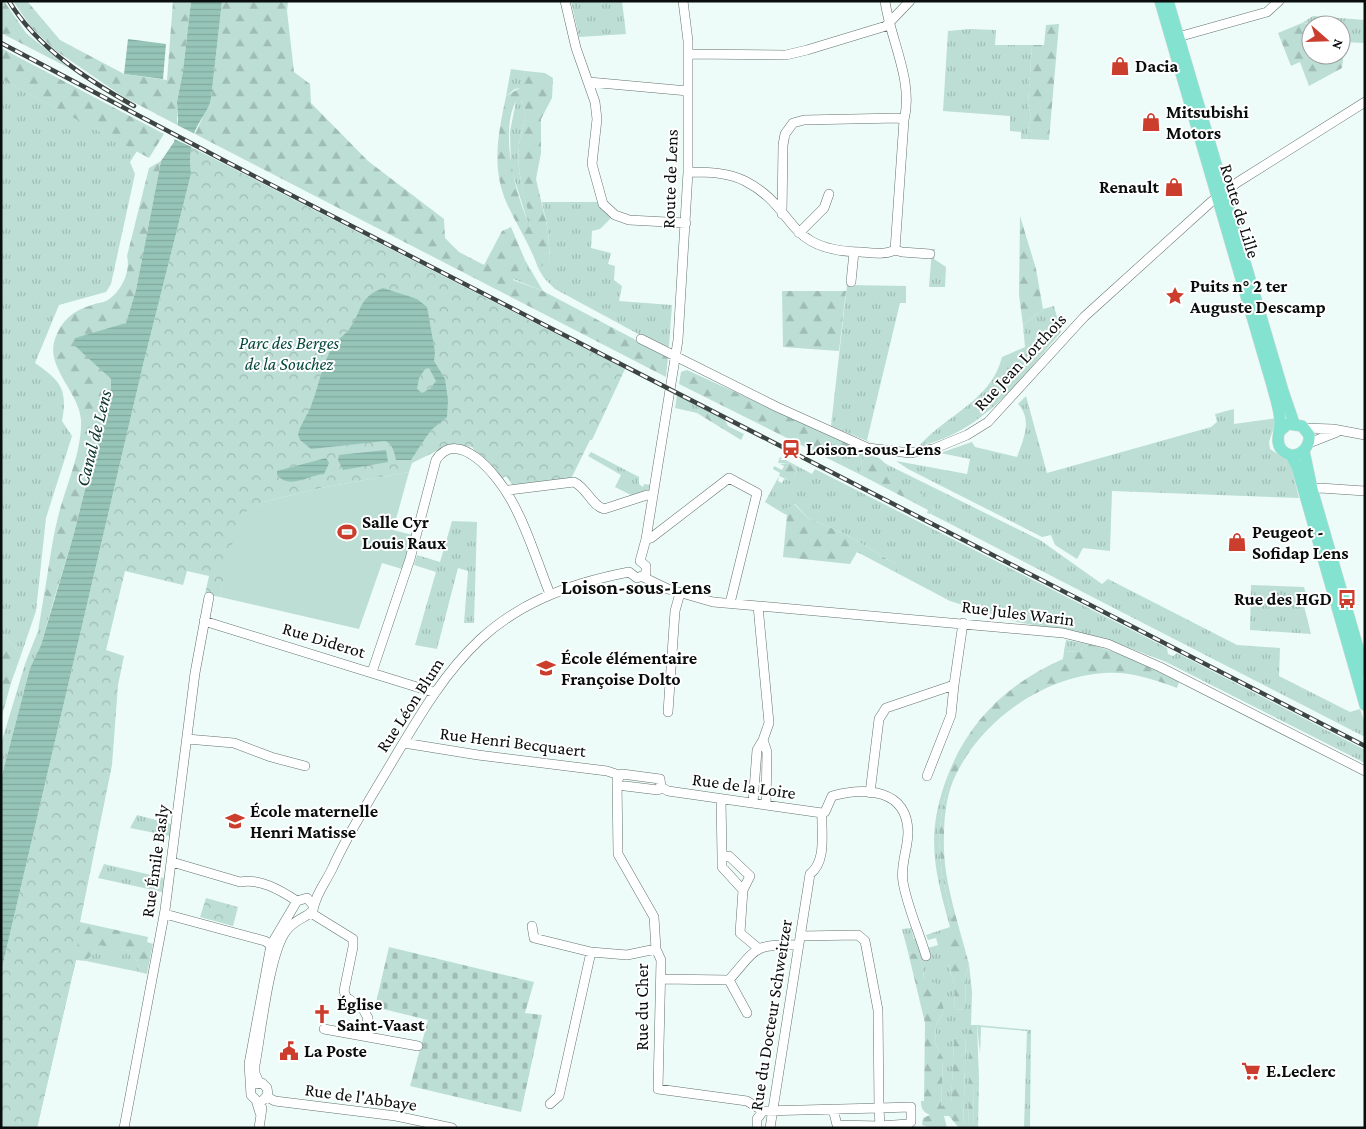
<svg xmlns="http://www.w3.org/2000/svg" width="1366" height="1129" font-family="'Crimson Pro',serif">
	<style>
		.grass { fill: url(#grass-tufts) }
		.forest { fill: url(#forest-firs); fill-rule: evenodd }
		.cemetery { fill: url(#cemetery-stones) }
		.park { fill: url(#park-crowns) }
		.pitch { fill: #bcded4 }
		.water { fill: url(#water-rules); fill-rule: evenodd }
		.pier { fill: #edfcf8 }
		.lines { fill: none; stroke-linecap: round; stroke-linejoin: round }
		.minor-casing { stroke: #64726e; stroke-width: 10 }
		.major-casing { stroke: #d8d8d8; stroke-width: 12 }
		.minor { stroke: #fff; stroke-width: 9 }
		.major { stroke: #84e3d0; stroke-width: 11 }
		.rail-casing { stroke: #3d4542; stroke-width: 4.5 }
		.rail { stroke: #fff; stroke-width: 2.5; stroke-dasharray: 8; stroke-linecap: butt }
		.labels { text-anchor: middle; stroke-width: 4; stroke-linejoin: round; paint-order: stroke }
		.poi-label { font-size: 18px; font-weight: bold; fill: #090e0c; stroke: #fff; text-anchor: start }
		.street-label { font-size: 18px; fill: #090e0c; stroke: #fff }
		.park-label { font-size: 18px; font-style: italic; fill: #054a3d; stroke: #fff }
		.water-label { font-size: 19px; font-style: italic; fill: #09352c; stroke: #fff }
		.quarter-label { font-size: 20px; font-weight: bold; fill: #090e0c; stroke: #fff }
	</style>
	<defs>
		<pattern id="grass-tufts" width="24" height="20" patternUnits="userSpaceOnUse" patternTransform="scale(1.25)"><rect width="24" height="20" fill="#bcded4"/><path d="M3 7l-1-3M5 7V3M7 7l1-3M15 17l-1-3M17 17v-4M19 17l1-3" fill="none" stroke="#a0bdb5"/></pattern>
		<pattern id="forest-firs" width="22" height="20" patternUnits="userSpaceOnUse" patternTransform="scale(1.25)"><rect width="22" height="20" fill="#bcded4"/><path d="M5 1l3.5 6h-7zM16 11l3.5 6h-7z" fill="#a0bdb5"/></pattern>
		<pattern id="cemetery-stones" width="16" height="16" patternUnits="userSpaceOnUse" patternTransform="scale(1.25)"><rect width="16" height="16" fill="#bcded4"/><path d="M2 7V4a2 2 0 0 1 4 0v3zM10 15v-3a2 2 0 0 1 4 0v3z" fill="#a0bdb5"/></pattern>
		<pattern id="park-crowns" width="20" height="18" patternUnits="userSpaceOnUse" patternTransform="scale(1.25)"><rect width="20" height="18" fill="#bcded4"/><path d="M2 6a3 3 0 1 1 6 0M12 15a3 3 0 1 1 6 0" fill="none" stroke="#a0bdb5"/></pattern>
		<pattern id="water-rules" width="6" height="5" patternUnits="userSpaceOnUse" patternTransform="scale(1.25)"><rect width="6" height="5" fill="#96c5b8"/><path d="M0 2.5h6" fill="none" stroke="#80a89d"/></pattern>
	</defs>
	<rect width="100%" height="100%" fill="#edfcf8"/>
	<path class="grass" d="M571 1H622L626 34 579 37Z
		M1313 16 1365 20V43L1341 42V25L1302 23Z
		M970 29 996 30 995 45H1032L1028 104 1031 116 1026 139H1021V132L1010 131V116L943 111 948 31Z
		M511 69 525 71 521 88 515 89 506 96Z
		M1 79 137 151 130 162 135 174 111 284 106 292 59 305 35 363C61 381 68 390 62 421L72 436 46 518 36 611 21 655 1 631Z
		M516 101H521C531 115 520 130 519 145 516 173 525 199 533 225L529 226 511 168 510 132Z
		M542 202H597L611 218 600 229 592 231 591 248 611 253 608 264 615 266 614 280 622 286 619 301 672 305 669 346 666 349 555 289 544 278 538 268 550 261 548 230Z
		M932 249H935L934 259 946 267 945 287H929Z
		M525 260 543 291 513 279Z
		M847 285 906 286V303H900L867 440 872 443 831 426Z
		M1054 306 1061 332C1021 379 984 432 919 446 947 414 991 401 1002 357L1025 347 1023 325 1043 309Z
		M677 395 700 407 697 413 675 408Z
		M1026 396 1047 473 1211 427 1217 422 1215 414 1234 409V424L1277 418 1269 442 1270 449 1290 462 1299 498 1112 491 1110 551 1083 548 1077 559 1055 545 1051 535 1042 537 908 469 896 461 967 474 970 459 940 453 972 442 975 447 1017 457C1023 440 1033 420 1018 404Z
		M828 441 862 456 861 475 817 453Z
		M591 452 639 477V484L643 487 644 484 650 485 649 491 633 496 615 487 621 475 588 456Z
		M780 457 812 474 815 469 1167 648 1168 654 1173 656 1177 653 1365 750V763L1166 662 1104 638 1017 622 950 601 897 573V565L845 534 808 518 795 504 781 512 765 502 779 476 778 481 782 483 784 479 793 481 797 469 790 464 778 463Z
		M886 464 1040 540 1102 584 1108 579 1237 645 1280 648 1279 676 1350 712 1360 709 1365 723V737L931 514 935 509 886 475Z
		M452 521 477 522 474 623H464L468 571 458 568 437 649 415 645 436 572 414 565 417 555 440 562Z
		M1251 585 1304 587 1309 605 1304 606 1311 634 1250 630Z
		M44 595 54 599 41 645 30 668 1 779V744L25 664 38 631Z
		M1066 640 1088 644 1078 652 1064 651Z
		M948 775 950 778 942 809 939 839 942 875 952 920 948 964 954 984 955 1010 965 1009 966 975 969 964 972 992 968 1128H963L966 1037 954 1039 951 1104 941 1106 943 1058 935 1043 936 1025 944 1010 924 981 923 967 916 954 908 952 902 929 911 928 914 939 916 938 923 961 930 959 928 948 938 945 936 938 928 940 926 935 950 927C934 869 925 834 948 775Z
		M137 815 171 824 170 836 130 828Z
		M104 864 164 878 162 892 98 878Z
		M100 944 130 951 138 963 139 972 86 961Z
		M977 1025 1031 1030 1030 1128H1024L1027 1031 981 1027 980 1054Z
		M979 1080 978 1128H973L974 1082Z"/>
	<path class="forest" d="M1 1H4L26 33 69 68 1 33Z
		M13 1H27L60 40 124 74 167 80 173 1H191L183 71 177 102V125L122 96 55 50 31 27Z
		M222 1H288L287 11 294 72 310 84 311 103 368 161 444 219 445 238 459 252 484 265 502 231 511 227 525 260 513 280 543 291 668 357 666 377 195 134 211 99Z
		M1302 23 1321 25H1311V55H1341V42L1345 43 1342 68 1309 86 1300 62 1291 66 1278 33Z
		M1059 24 1049 140 1026 139 1031 116 1028 104 1032 45H1044L1046 25Z
		M1 48 164 134 149 158 1 79Z
		M525 71 545 73 553 78 552 98 541 119V153L536 179 548 230 550 262 538 268C529 240 508 214 501 187 493 156 500 126 506 96L520 88ZM516 101H521C531 115 520 130 519 145 516 173 525 198 532 225L530 226C516 196 499 133 516 101Z
		M161 161 136 290 126 323 75 345 111 379V387L73 537 54 599 44 595C49 568 52 539 59 513 67 483 82 451 81 420 79 392 45 367 55 339 61 321 73 310 92 305 96 303 102 303 106 301 121 293 131 271 127 256L149 168Z
		M1020 216 1036 269 1043 309 1023 325 1019 295Z
		M782 291H846L839 351 783 347Z
		M687 370 879 458 886 464V475L931 499 935 509 931 514 927 513 928 510 861 475 862 456 828 441 817 453 679 384 681 372Z
		M700 407 725 420 728 426 744 434 741 440 697 413Z
		M780 464H790L797 469 793 482 779 476 780 473 773 469 774 466 782 470 784 466Z
		M794 504 808 518 845 534 897 565V573L857 552 850 564 783 557 787 515 781 512Z
		M1 631 21 655 11 683 1 719Z
		M1088 644C1120 652 1149 667 1179 682L1177 688C1153 679 1130 671 1104 673 1041 677 978 723 953 781 946 798 944 819 944 837 942 879 959 924 969 964L966 975 965 1009 955 1010 954 984 948 964 945 945 952 920 942 875 939 839 942 809 950 778 948 775C969 720 1010 682 1063 659L1064 651 1078 652Z
		M66 916 80 922 148 937 147 942 153 944 147 974 139 972 138 963 130 951 100 945 86 961 76 960 37 1128H1Z
		M908 952 916 954 923 967 924 981 936 983 944 1010 936 1025 935 1043 943 1058 941 1106 951 1103 954 1039 966 1036 963 1128H959L949 1116H944L947 1128 928 1127 922 1125 923 1118 930 1115C923 1112 921 1109 921 1101H924L925 1023Z
		M970 1025H977L979 1080 974 1082 973 1128H968Z"/>
	<path class="cemetery" d="M389 947 534 982 525 1013 542 1015 521 1112 410 1086 428 1020 375 1007Z"/>
	<path class="park" d="M191 147 625 369 592 440H590L571 479 514 487 506 476 501 479 472 447 451 444 412 463 409 472 326 487 263 502 240 516 220 597 205 594 209 576 187 571 183 585 125 571 106 650 124 656 118 685 112 765 80 922 76 959 37 1128H1V972L143 365 191 174Z
		M206 898 238 907 233 926 200 917Z"/>
	<path class="pitch" d="M409 472 393 530 413 535 402 569 382 563 359 629 220 597 239 516 263 502 326 487Z"/>
	<path class="water" d="M191 1H222L211 99C208 111 200 119 195 131 190 145 190 159 191 174L143 365 1 972V779L30 668 41 645 73 537 111 387V379L74 345 75 338 126 323 136 290 161 161 174 142 178 121 177 102 183 71Z
		M128 39 166 44 163 79 124 74Z
		M383 288 417 299 427 307 435 352 434 361 445 379 448 400 447 417 430 431 411 460H396C394 452 393 444 385 441L311 449 300 440 298 434C301 424 307 416 311 406 319 386 322 363 334 344 338 338 346 335 350 328 363 309 358 298 383 288ZM429 368 436 381 430 389 422 393 417 389 419 378 425 369Z
		M386 450 388 462 343 470 338 460 339 455Z
		M326 458 329 463 324 474C308 475 290 490 277 475V471Z"/>
	<path class="pier" d="M175 124 197 135 194 148 172 138Z"/>
	<g class="lines">
		<g class="minor-casing">
			<path id="minor" d="M565 1 576 48 595 102 597 119 592 164 603 204 615 215 629 220 686 223
				M885 1C890 39 914 81 904 120
				M1178 37 1267 12 1279 1
				M688 54 786 55 807 50 886 26 910 1
				M589 82 688 91
				M688 172C707 172 727 172 745 181 798 208 783 251 861 252 872 253 885 255 895 250L902 252 930 254
				M782 214 783 145 785 134 793 123 804 120 898 118 904 120 895 250
				M799 233 824 208 829 194
				M851 282 854 252
				M641 339 777 407 868 448 910 453 933 449 967 435 988 422 1084 317 1211 202 1238 182 1365 102
				M1305 428 1333 429 1365 435
				M1309 443 1337 432
				M1312 489 1320 488 1365 491
				M507 493 509 490 574 482C587 488 591 505 604 509L647 495 653 496
				M646 539 651 538 729 478 757 493 730 603
				M640 561 646 539 678 340 688 172V41L683 1
				M629 572 637 578 646 574V566L640 561
				M643 577 668 589 713 602 1063 633 1108 644 1160 667 1365 771
				M758 606 769 723 763 740
				M204 621 433 692
				M372 672 410 559 436 460C459 426 498 477 510 498 527 527 537 562 550 594
				M668 712 675 611 680 593
				M187 739 234 743 271 757 305 766
				M404 743 478 755 607 771 619 775
				M927 776 951 715 954 685
				M617 785 658 790 661 787 660 779 622 774 617 780 618 854 654 917 656 949 661 960 658 1089 747 1101 763 1111 879 1108 880 1126 837 1125 833 1109
				M661 787 668 791 822 813
				M870 793 879 719 886 708 954 685 963 623
				M721 799 722 857
				M753 803 757 750 763 740 767 752 766 805
				M822 813 825 812 832 796C866 787 907 789 908 832 908 849 900 865 903 882 907 906 919 932 926 956
				M172 862 240 882C260 878 280 890 297 901
				M743 890 750 876 729 856 722 857V867L743 890 740 933 758 948
				M311 913 353 939V947L344 991 346 997 363 1009 368 1018 363 1036
				M165 914 265 941 271 945
				M532 926 534 938 591 952 627 955 656 949
				M800 936 858 935 865 941 878 1010 879 1108 911 1107V1122L908 1124 880 1126
				M661 979 729 980C758 947 753 944 799 945
				M729 980 747 1013
				M324 1029 418 1046
				M259 1083 255 1073V1065C261 1033 269 954 286 931 296 918 307 918 313 910 316 893 326 882 333 867 344 842 358 820 371 797 446 673 474 602 629 572
				M254 1084 262 1083 267 1088 268 1095 263 1100
				M267 1097 275 1101 396 1116 452 1128
				M550 1104 559 1096 591 952
				M260 1113 256 1100 251 1095 249 1064 271 945 297 901 307 898 313 905
				M124 1128 165 910 195 673 209 597
				M259 1128 262 1108
				M757 1128V1119L763 1111
				M770 1128 810 874C827 861 821 833 822 813"/>
		</g>
		<g class="major-casing">
			<path id="major" d="M1160 1 1272 385C1275 397 1280 410 1280 423 1280 432 1275 441 1281 449 1293 463 1311 450 1309 435L1302 426 1288 424 1279 432
				M1168 1 1283 391 1294 423
				M1304 451 1312 489 1365 672
				M1291 455 1297 467 1365 705"/>
		</g>
		<use href="#minor" class="minor"/>
		<use href="#major" class="major"/>
		<g class="rail-casing">
			<path id="rail" d="M9 1C37 48 88 80 134 106
				M1 43 223 160 1365 746"/>
		</g>
		<use href="#rail" class="rail"/>
	</g>
	<defs>
		<g id="shop-bare" transform="scale(1.5)"><path d="M-5-2.5h2.3a2.7 3.5 0 0 1 5.4 0H5L5.5 6h-11ZM-1.5-2.5h3a1.5 2.3 0 0 0-3 0Z" fill="#cb3e2e" stroke="#fff" stroke-width="2.5" paint-order="stroke"/></g>
		<g id="sight-bare" transform="scale(1.5)"><path d="M0-6L1.8-2.2L6-1.7L2.9 1.2L3.7 5.4L0 3.3L-3.7 5.4L-2.9 1.2L-6-1.7L-1.8-2.2Z" fill="#cb3e2e" stroke="#fff" stroke-width="2.5" paint-order="stroke"/></g>
		<g id="station-bare" transform="scale(1.5)"><path d="M-3-6H3Q5-6 5-4V2Q5 4 3 4L4.5 6H3L1.5 4h-3L-3 6H-4.5L-3 4Q-5 4-5 2V-4Q-5-6-3-6ZM-3.5-4v3h7v-3ZM-3.5 1v1.5H-2V1ZM2 1v1.5H3.5V1Z" fill="#cb3e2e" stroke="#fff" stroke-width="2.5" paint-order="stroke"/></g>
		<g id="stadium-bare" transform="scale(1.5)"><path d="M0-5a6.5 5 0 1 0 0 10a6.5 5 0 1 0 0-10ZM-3.5-1.8h7v3.6h-7Z" fill="#cb3e2e" stroke="#fff" stroke-width="2.5" paint-order="stroke"/></g>
		<g id="bus-bare" transform="scale(1.5)"><path d="M-5-6H5V4H4V6H2V4H-2V6H-4V4H-5ZM-3.5-4V0h7V-4ZM-3.5 1.2v1.5H-2V1.2ZM2 1.2v1.5H3.5V1.2Z" fill="#cb3e2e" stroke="#fff" stroke-width="2.5" paint-order="stroke"/></g>
		<g id="school-bare" transform="scale(1.5)"><path d="M0-5L7-2L0 1L-7-2ZM-4 1L0 2.5L4 1V4Q0 6-4 4Z" fill="#cb3e2e" stroke="#fff" stroke-width="2.5" paint-order="stroke"/></g>
		<g id="church-bare" transform="scale(1.5)"><path d="M-1.2-6h2.4v3.5h3.3v2.4h-3.3V6h-2.4V-.1h-3.3v-2.4h3.3Z" fill="#cb3e2e" stroke="#fff" stroke-width="2.5" paint-order="stroke"/></g>
		<g id="civic-bare" transform="scale(1.5)"><path d="M-.6-6.5H3V-4.5H.6V-3L4-1V1h2V6H-6V1h2V-1L-.6-3ZM-1.2 2.5V6h2.4V2.5Z" fill="#cb3e2e" stroke="#fff" stroke-width="2.5" paint-order="stroke"/></g>
		<g id="supermarket-bare" transform="scale(1.5)"><path d="M-6-5.5h2.5l.6 2H6L4.5 2H-2.5L-4.4-4H-6ZM-1.5 3.2a1.3 1.3 0 1 0 .1 0ZM3 3.2a1.3 1.3 0 1 0 .1 0Z" fill="#cb3e2e" stroke="#fff" stroke-width="2.5" paint-order="stroke"/></g>
	</defs>
	<g fill-rule="evenodd">
		<use href="#shop-bare" x="1120" y="66"/>
		<use href="#shop-bare" x="1151" y="122"/>
		<use href="#shop-bare" x="1174" y="187"/>
		<use href="#sight-bare" x="1175" y="296"/>
		<use href="#station-bare" x="791" y="449"/>
		<use href="#stadium-bare" x="347" y="532"/>
		<use href="#shop-bare" x="1237" y="542"/>
		<use href="#bus-bare" x="1347" y="599"/>
		<use href="#school-bare" x="546" y="668"/>
		<use href="#school-bare" x="235" y="821"/>
		<use href="#church-bare" x="322" y="1014"/>
		<use href="#civic-bare" x="289" y="1051"/>
		<use href="#supermarket-bare" x="1251" y="1071"/>
	</g>
	<g class="labels">
		<g class="poi-label">
			<text x="1135" y="72">Dacia</text>
			<text x="1166" y="118">Mitsubishi<tspan x="1166" dy="21">Motors</tspan></text>
			<text x="1159" y="193" text-anchor="end">Renault</text>
			<text x="1190" y="292">Puits n° 2 ter<tspan x="1190" dy="21">Auguste Descamp</tspan></text>
			<text x="806" y="455">Loison-sous-Lens</text>
			<text x="362" y="528">Salle Cyr<tspan x="362" dy="21">Louis Raux</tspan></text>
			<text x="1252" y="538">Peugeot -<tspan x="1252" dy="21">Sofidap Lens</tspan></text>
			<text x="1332" y="605" text-anchor="end">Rue des HGD</text>
			<text x="561" y="664">École élémentaire<tspan x="561" dy="21">Françoise Dolto</tspan></text>
			<text x="250" y="817">École maternelle<tspan x="250" dy="21">Henri Matisse</tspan></text>
			<text x="337" y="1010">Église<tspan x="337" dy="21">Saint-Vaast</tspan></text>
			<text x="304" y="1057">La Poste</text>
			<text x="1266" y="1077">E.Leclerc</text>
		</g>
		<g class="street-label">
			<text transform="translate(670 179) rotate(-88)" y="6">Route de Lens</text>
			<text transform="translate(1240 211) rotate(73)" y="6">Route de Lille</text>
			<text transform="translate(1020 362) rotate(-47)" y="6">Rue Jean Lorthois</text>
			<text transform="translate(1018 613) rotate(7)" y="6">Rue Jules Warin</text>
			<text transform="translate(324 640) rotate(17)" y="6">Rue Diderot</text>
			<text transform="translate(410 705) rotate(-57)" y="6">Rue Léon Blum</text>
			<text transform="translate(513 742) rotate(7)" y="6">Rue Henri Becquaert</text>
			<text transform="translate(744 786) rotate(8)" y="6">Rue de la Loire</text>
			<text transform="translate(155 861) rotate(-82)" y="6">Rue Émile Basly</text>
			<text transform="translate(642 1007) rotate(-90)" y="6">Rue du Cher</text>
			<text transform="translate(771 1015) rotate(-81)" y="6">Rue du Docteur Schweitzer</text>
			<text transform="translate(361 1097) rotate(8)" y="6">Rue de l'Abbaye</text>
		</g>
		<g class="park-label">
			<text x="289" y="349">Parc des Berges<tspan x="289" dy="21">de la Souchez</tspan></text>
		</g>
		<g class="water-label">
			<text transform="translate(93 438) rotate(-76)" y="7">Canal de Lens</text>
		</g>
		<g class="quarter-label">
			<text x="636" y="594">Loison-sous-Lens</text>
		</g>
	</g>
	<rect width="1366" height="1129" fill="none" stroke="#090e0c" stroke-width="5"/>
	<g transform="translate(1326 40) rotate(110)"><circle r="24" fill="#ffffff" stroke="#9d9f9e"/>
	<path d="M0-4L9 19L0 12L-9 19Z" fill="#cb3e2e"/>
	<text y="-8" font-size="14" font-weight="bold" text-anchor="middle" fill="#090e0c">N</text>
	</g>
</svg>
